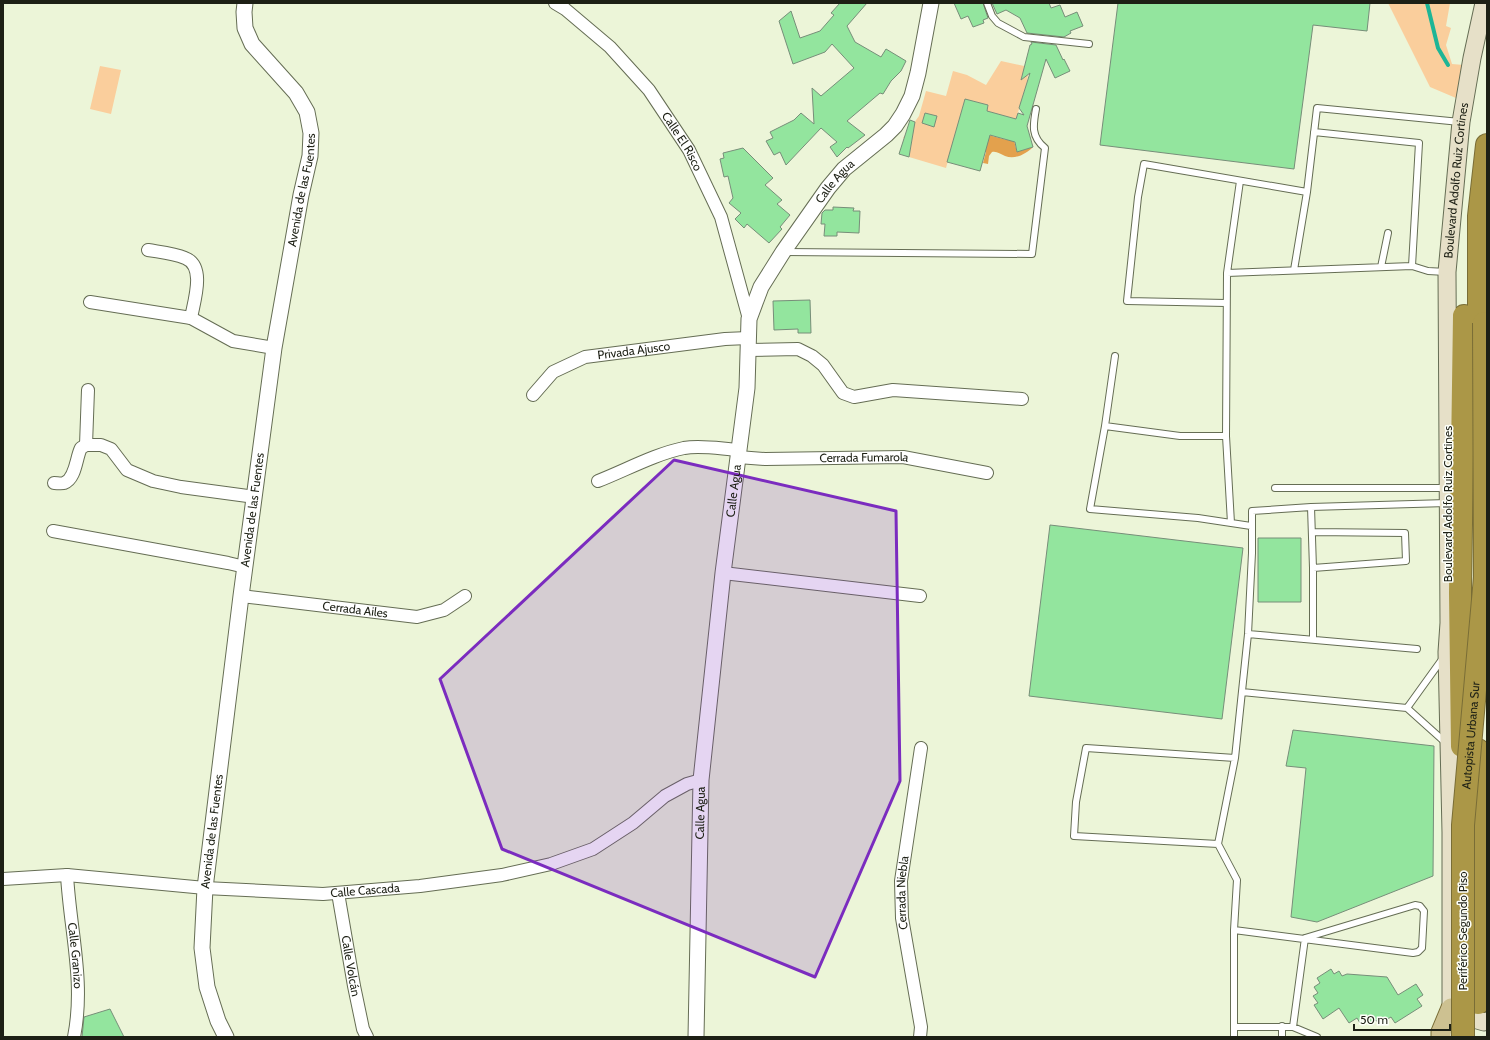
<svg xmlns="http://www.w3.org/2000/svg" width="1490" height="1040" font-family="Cabin,sans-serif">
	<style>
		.green { fill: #face9c }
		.forest { fill: #e3a14d }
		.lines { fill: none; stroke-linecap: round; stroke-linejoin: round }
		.stream { stroke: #1eb596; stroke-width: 4 }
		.building { fill: #93e59e; stroke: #778e79 }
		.motorway-tunnel { stroke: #c3cab1; stroke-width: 22; stroke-dasharray: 22 11; stroke-linecap: butt }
		.service-casing { stroke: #656d54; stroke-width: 8 }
		.minor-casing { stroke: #656d54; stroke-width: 14 }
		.tertiary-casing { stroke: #656d54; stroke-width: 17 }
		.secondary-casing { stroke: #656d54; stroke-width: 19 }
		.primary-casing { stroke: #796d36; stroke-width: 21 }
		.motorway-casing { stroke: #796d36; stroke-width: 24 }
		.service { stroke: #fff; stroke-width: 6 }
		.minor { stroke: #fff; stroke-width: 12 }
		.tertiary { stroke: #fff; stroke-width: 15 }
		.secondary { stroke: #e6e0c8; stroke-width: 17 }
		.primary { stroke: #cdc191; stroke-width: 19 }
		.motorway { stroke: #ab9747; stroke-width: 22 }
		.motorway-bridge-casing { stroke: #796d36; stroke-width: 24; stroke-linecap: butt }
		.motorway-bridge { stroke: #ab9747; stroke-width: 22 }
		.marked { fill: #7b2cbf; fill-opacity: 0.2; stroke: #7b2cbf; stroke-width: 3; stroke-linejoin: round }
		.labels { text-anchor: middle; stroke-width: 3; stroke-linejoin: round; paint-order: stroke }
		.street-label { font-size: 12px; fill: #1d2015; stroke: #fdfff9 }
	</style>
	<rect width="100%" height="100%" fill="#ecf5d8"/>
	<path class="green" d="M1388 3H1450L1446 26 1451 28 1446 45 1452 64 1464 65 1456 98 1430 87Z
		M1001 61 1029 67 1027 82 1016 119 987 111 988 105 965 99 946 168 909 157 912 140 903 138 919 116 926 91 946 96 953 71 967 75 986 85Z
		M100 66 121 70 111 114 90 109Z"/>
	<path class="forest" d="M1011 129 1017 152 1033 147C1026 154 1015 160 1005 156 1000 154 997 151 992 152L989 156 988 164 983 163 986 152 976 149 981 133 1007 140Z"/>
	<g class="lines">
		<path class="stream" d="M1427 3 1438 48 1448 65"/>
	</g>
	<path class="building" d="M840 3H867L847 26 855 42 881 57 886 49 906 61 901 71 891 81 883 94 880 93 847 121 865 135 848 148 847 147 837 157 830 147 837 142 821 128 786 165 780 152 774 155 766 141 773 138 770 132 794 120 801 113 814 124 812 88 821 96 854 68 832 44 825 52 793 64 779 21 791 11 800 38 820 31 834 15 831 13Z
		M954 3H983L988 18 983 20 984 23 973 27 968 16 961 19Z
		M992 3H1049L1051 8 1060 5 1065 17 1077 12 1083 26 1070 31 1071 33 1064 37 1027 33 1020 18 1006 10 997 14Z
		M1118 3H1370L1367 31 1313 25 1294 169 1100 145Z
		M1031 42 1056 45 1063 60 1064 59 1070 71 1055 78 1046 59 1027 126 1033 147 1017 152 1015 142 990 135 980 171 947 162 965 99 988 105 987 111 1016 119 1018 113 1024 115 1019 108 1030 73 1021 80 1030 45 1032 44Z
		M925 113 937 116 934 127 922 123Z
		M910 120 915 122 909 157 899 154Z
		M743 148 773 178 765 185 782 200 777 204 790 215 780 227 782 229 769 243 747 224 744 228 735 219 741 213 729 203 733 198 728 176 724 177 720 159 724 158 723 153Z
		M833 207 854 208 853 211H860L859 233 837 232V236H824L825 224H821L822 213 825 210H833Z
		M810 300 811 333H798V329L774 330 773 301Z
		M1050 525 1243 548 1222 719 1029 696Z
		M1258 538H1301V602H1258Z
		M1293 730 1434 746 1433 876 1317 922 1291 917 1306 768 1286 766Z
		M1331 969 1334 974 1339 971 1342 976 1347 974 1387 977 1398 995 1416 984 1423 995 1417 999 1422 1006 1395 1023 1391 1017 1379 1024 1376 1020 1370 1024 1367 1019 1360 1023 1357 1018 1349 1023 1339 1008 1323 1019 1314 1005 1318 1003 1313 996 1318 993 1314 987 1320 983 1317 978Z
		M110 1009 124 1037H82L84 1017Z"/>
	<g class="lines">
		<path class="motorway-tunnel" d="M1478 1003 1479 1037"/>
		<g class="service-casing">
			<path id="service" d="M987 3 992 16 998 23 1024 37 1089 44
				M1314 132 1419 143 1412 266
				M785 252 1032 254 1045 148C1031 137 1033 125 1036 109
				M1381 267 1388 233
				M1294 270 1307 192 1317 108 1460 122
				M1227 273 1412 266 1428 271 1446 272
				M1226 303 1127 301 1138 197 1144 164 1307 192
				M1105 426 1115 356
				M1226 436H1180L1105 426 1090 509 1198 518 1251 526
				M1275 488H1446
				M1311 507 1313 568V639
				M1231 523 1226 436 1227 273 1240 181
				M1313 532 1405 533 1406 561 1313 568
				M1248 634 1417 649
				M1242 692 1407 708 1446 743
				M1407 708 1443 658
				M1218 844 1074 836 1076 802 1086 748 1235 758
				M1234 930 1413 953 1418 952 1422 948 1424 911 1420 906 1415 905 1305 938
				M1282 1026V1037
				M1235 1027H1293L1317 1037
				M1293 1027 1305 938
				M1234 1037V930L1237 880 1218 844 1235 758 1248 634 1252 553V511L1311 507 1447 503"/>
		</g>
		<g class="minor-casing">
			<g id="minor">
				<path id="s1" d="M555 3 565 9 610 47 649 90 689 150 721 217 749 319"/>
				<path d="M148 250C159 252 173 253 185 258 206 266 194 301 191 318"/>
				<path d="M90 302 191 318 233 341 274 348"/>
				<path d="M748 350 798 349 812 356 823 365 843 393 854 397 893 390 1022 399"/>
				<path id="s2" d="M533 395 553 372 585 357 725 339 748 338"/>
				<path d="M86 445 88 390"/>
				<path id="s3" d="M738 457 765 459 903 457 987 473"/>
				<path d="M598 481C626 470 655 454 684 448 702 445 721 449 739 450"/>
				<path d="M54 483C57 483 62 484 64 483 76 479 76 457 81 448L86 445H101L111 449 127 470 153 481 181 487 255 497"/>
				<path d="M53 531 228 563 245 567"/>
				<path d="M723 573 920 596"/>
				<path id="s4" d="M241 596 417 617 444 610 465 596"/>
				<path id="s5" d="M67 875C70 930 85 982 74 1037"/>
				<path id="s6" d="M3 879 67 875 205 888 323 894 420 886 502 875 551 864 593 849 633 823 665 796 687 784 701 780"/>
				<path id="s7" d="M338 893 354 986 363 1029 367 1037"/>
				<path id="s8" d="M920 1037 921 1027 902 918 901 881 921 748"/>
			</g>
		</g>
		<g class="tertiary-casing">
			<g id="tertiary">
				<path id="s9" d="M226 1037 218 1021 207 987 202 948 205 888 241 596 274 348 301 195 310 156 311 133 307 112 296 93 252 44 245 28 244 12 245 3"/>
				<path id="s10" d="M696 1037 701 780 723 573 747 388 749 319 761 287 783 252 828 188 844 169 886 135 895 126 903 114 912 96 918 73 931 3"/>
			</g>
		</g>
		<g class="secondary-casing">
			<g id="secondary">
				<path d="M1454 1010 1467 1017 1484 1022 1487 1021"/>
				<path id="s11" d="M1451 1037V832L1447 652 1449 623 1447 272 1461 122 1472 58 1484 3"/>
			</g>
		</g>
		<g class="primary-casing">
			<path id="primary" d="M1441 1037V1032L1451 1008"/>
		</g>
		<g class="motorway-casing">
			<path id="motorway" d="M1479 344V216L1487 145
				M1462 746 1460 593 1464 316
				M1478 1003V750"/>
		</g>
		<use href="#service" class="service"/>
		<use href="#minor" class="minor"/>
		<use href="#tertiary" class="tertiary"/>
		<use href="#secondary" class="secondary"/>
		<use href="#primary" class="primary"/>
		<use href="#motorway" class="motorway"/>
		<g class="motorway-bridge-casing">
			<g id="motorway-bridge">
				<path id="s12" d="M1463 1037V825L1485 577 1484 323"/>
			</g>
		</g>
		<use href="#motorway-bridge" class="motorway-bridge"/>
	</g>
	<path class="marked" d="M674 460 896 511 900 781 815 977 502 849 440 679Z"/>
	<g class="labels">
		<g class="street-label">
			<text dy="4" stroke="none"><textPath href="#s1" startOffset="190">Calle El Risco</textPath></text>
			<text dy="4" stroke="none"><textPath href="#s11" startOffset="857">Boulevard Adolfo Ruiz Cortines</textPath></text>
			<text dy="4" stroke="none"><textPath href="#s10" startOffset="884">Calle Agua</textPath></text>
			<text dy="4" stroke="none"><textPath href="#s9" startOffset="858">Avenida de las Fuentes</textPath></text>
			<text dy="4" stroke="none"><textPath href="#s2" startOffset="115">Privada Ajusco</textPath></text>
			<text dy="4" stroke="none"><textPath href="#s3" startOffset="126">Cerrada Fumarola</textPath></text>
			<text dy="4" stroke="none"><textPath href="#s10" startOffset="548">Calle Agua</textPath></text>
			<text transform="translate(1448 504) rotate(-90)" y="4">Boulevard Adolfo Ruiz Cortines</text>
			<text dy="4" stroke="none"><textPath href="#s9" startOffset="534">Avenida de las Fuentes</textPath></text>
			<text dy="4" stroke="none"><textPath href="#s4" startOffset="115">Cerrada Ailes</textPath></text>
			<text dy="4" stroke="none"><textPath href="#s12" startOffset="302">Autopista Urbana Sur</textPath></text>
			<text dy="4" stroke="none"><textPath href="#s10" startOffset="224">Calle Agua</textPath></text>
			<text dy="4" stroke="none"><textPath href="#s9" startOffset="210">Avenida de las Fuentes</textPath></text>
			<text dy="4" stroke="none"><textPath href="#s6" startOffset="363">Calle Cascada</textPath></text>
			<text dy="4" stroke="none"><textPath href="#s8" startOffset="146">Cerrada Niebla</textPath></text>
			<text transform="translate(1463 931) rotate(-90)" y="4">Periférico Segundo Piso</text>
			<text dy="4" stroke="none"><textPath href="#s5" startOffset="81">Calle Granizo</textPath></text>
			<text dy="4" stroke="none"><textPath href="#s7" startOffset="74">Calle Volcán</textPath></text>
		</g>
	</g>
	<rect width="1490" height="1040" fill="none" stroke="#1d2015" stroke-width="8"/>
	<path d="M1354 1024v6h96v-6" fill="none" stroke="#1d2015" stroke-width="2"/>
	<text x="1360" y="1024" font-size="12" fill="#1d2015" stroke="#fdfff9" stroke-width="3" paint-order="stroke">50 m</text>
</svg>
